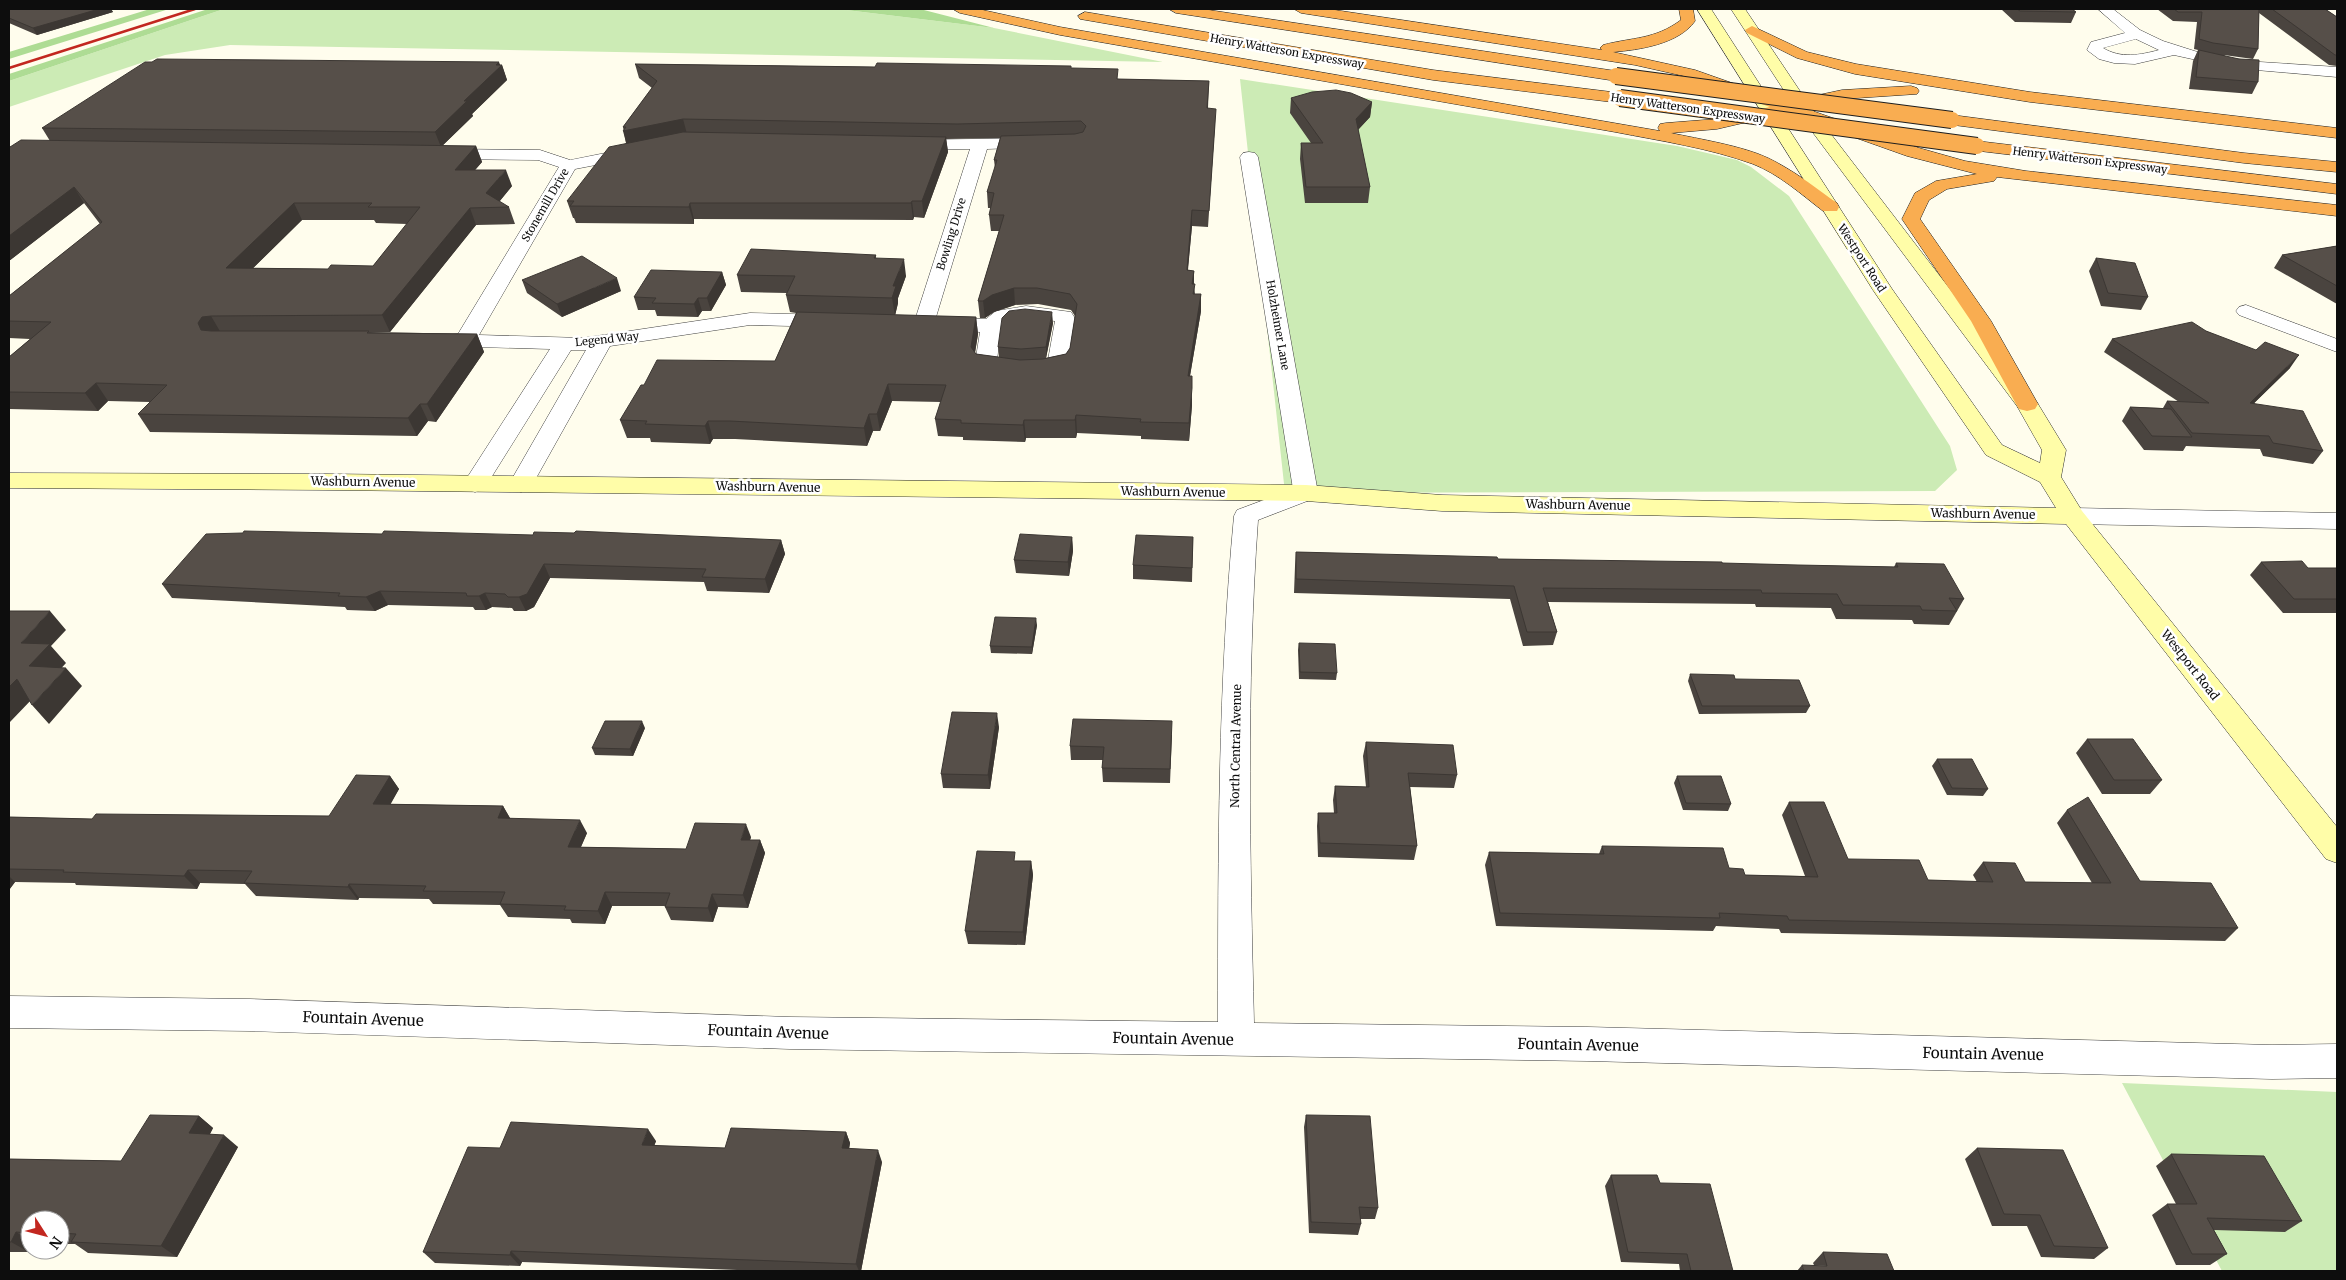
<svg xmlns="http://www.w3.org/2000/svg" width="2346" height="1280" font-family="Merriweather,serif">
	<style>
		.green { fill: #ccebb5 }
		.forest { fill: #aedc94 }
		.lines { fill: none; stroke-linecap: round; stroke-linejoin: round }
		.street-casing { stroke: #404040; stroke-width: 1 }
		.secondary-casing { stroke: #2f2f2f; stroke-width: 1 }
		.highway-casing { stroke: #1e1e1e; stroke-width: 1 }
		.street { fill: #fff; fill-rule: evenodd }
		.secondary { fill: #fffda8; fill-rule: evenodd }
		.highway { fill: #f9ad51; fill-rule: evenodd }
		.rail { stroke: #c22720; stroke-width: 2.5 }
		.highway-bridge-casing { stroke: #1e1e1e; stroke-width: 18; stroke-linecap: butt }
		.highway-bridge { stroke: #f9ad51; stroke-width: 16 }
		.wall { fill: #4a443f; fill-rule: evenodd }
		.shaded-wall { fill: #3c3733 }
		.building { fill: #564f49; stroke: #3c3733; fill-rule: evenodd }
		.labels { text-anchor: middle; stroke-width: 5; stroke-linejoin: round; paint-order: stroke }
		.far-street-label { font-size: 11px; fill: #0d0d0d; stroke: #fff }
		.street-label { font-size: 12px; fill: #0d0d0d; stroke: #fff }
		.near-street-label { font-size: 15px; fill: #0d0d0d; stroke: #fff }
	</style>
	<rect width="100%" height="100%" fill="#fffded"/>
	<path class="green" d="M224 9H838L994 28 1163 62 230 45 165 55 9 107V81Z
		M1240 79 1677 146 1737 160 1751 167 1789 196 1950 446 1957 470 1935 491 1285 493Z
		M2122 1083 2337 1092V1271H2222Z"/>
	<path class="forest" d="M150 9H169L9 59V52Z
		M208 9H224L9 81V74Z
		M838 9H920L994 28Z"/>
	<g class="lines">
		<g class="street-casing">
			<path id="street" d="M2098 9H2113L2140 30 2163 41 2207 55 2260 62 2337 67V77L2233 68 2174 55 2135 64 2114 63 2099 59 2087 50 2091 42 2125 33ZM2136 39 2159 50C2140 55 2121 59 2103 48Z
				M1035 138 1041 139 1044 143 1041 147 987 149 936 317 986 319 996 311 1026 306 1071 312 1076 320 1069 365 1066 370C1036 377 1008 376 978 369L975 364 980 332 931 328 924 329 917 327 914 323 970 149 911 150 905 149 902 145 905 141 911 140ZM1026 318 1055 321 1048 360 1022 362 997 360 1001 328 1009 320Z
				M636 147 642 148 645 152 642 156 575 169 479 335 583 338 750 313 830 315 837 317 840 321 837 325 830 327 750 325 610 346 530 489 521 492 512 489 509 484 586 350H571L484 489 475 492 466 489 463 484 550 349 443 346 436 344 432 340 436 336 458 334 559 167 538 160 442 159 436 158 433 154 436 150 442 149 540 150 570 160Z
				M1249 152 1255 153 1258 157 1318 493 1315 498 1258 520C1246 688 1250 855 1254 1023L1588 1027 2272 1045 2337 1044V1078L2272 1079 1588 1061 790 1049 250 1031 9 1028V996L250 999 790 1017 1218 1022C1218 853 1218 685 1234 516L1237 510 1293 489 1240 157 1243 153Z
				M2246 305 2337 339V352L2239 315 2236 311 2239 307Z
				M2073 508 2337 513V529L2073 524 2064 522 2061 516 2064 510Z"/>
		</g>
		<g class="secondary-casing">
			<path id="secondary" d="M1697 9H1711L1892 289 2002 445 2040 463 2042 450 2017 406 1802 118 1731 9H1745L1814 112 2038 404 2066 450 2061 477 2082 511 2337 827V863L2326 859 2066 524 1442 511 1306 501 327 490 9 488V473L327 474 1306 485 1442 495 2056 508 2040 482 1986 455 1873 290Z"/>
		</g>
		<g class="highway-casing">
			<path id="highway" d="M953 9H978L1060 27 1660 131 1658 128 1660 124 1666 123 1717 119 1770 107 1684 76 1635 65 1301 13 1294 9H1328L1602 50 1600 48 1603 45C1633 37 1654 40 1681 20L1679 9H1693L1695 21C1679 44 1639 50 1613 52L1695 70 1786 102 1842 90 1911 86 1917 88 1919 91 1917 94 1842 99 1801 107 1919 148 1965 161 2026 171 2337 205V216L1997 177 1994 181 1947 189 1929 200 1920 219 1991 321 2038 404 2035 409 2027 411 2019 409 2016 404 1971 321 1902 219 1915 193 1936 181 1977 174 1907 156 1786 113 1717 129 1671 133C1699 139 1743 146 1768 158 1793 170 1815 187 1837 203L1839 207 1837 211H1823C1802 195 1779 174 1753 164 1709 148 1661 141 1615 132L1060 35 960 13Z
				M1169 9H1202L1616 71 1622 73 1624 76 1622 79 1616 81 1176 13Z
				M1085 12 1433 70 1620 93 1626 95 1628 98 1626 101 1620 103 1433 80 1080 19 1078 16Z
				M1752 26 1807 52 1856 64 2030 92 2337 128V138L2030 102 1855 74 1797 58 1747 33 1745 30Z
				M1952 115 2244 153 2337 162V172L2244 163 1946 124 1944 120 1946 116Z
				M1977 141 2337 184V194L1971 150 1968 146 1971 142Z"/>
		</g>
		<use href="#street" class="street"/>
		<use href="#secondary" class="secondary"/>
		<use href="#highway" class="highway"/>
		<path class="rail" d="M9 68 195 9"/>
		<g class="highway-bridge-casing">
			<path id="highway-bridge" d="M1616 76 1952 120
				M1620 98 1977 146"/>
		</g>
		<use href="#highway-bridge" class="highway-bridge"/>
	</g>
	<path class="wall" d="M9 9H111L113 12 37 35 9 23Z
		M2001 9H2072L2076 12 2071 23 2015 22Z
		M2157 9H2325L2337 17V66L2329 65 2259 13 2258 49 2253 59 2224 55 2258 82 2252 94 2189 89 2193 61 2198 50 2194 49 2197 22 2173 21Z
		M635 64 875 67 1071 66V68L1119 79 1209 81 1208 108 1215 124 1208 227 1192 226 1188 270 1194 271V284L1195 294H1201V311L1190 376 1192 405 1189 441 1141 439V436L1077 433 1076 438H1026L1025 442 963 440V437L938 436 935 419 941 402 892 401 880 431H873L867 446 735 439H713L710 444 651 442 650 438H627L620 420 644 385 775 361 796 313 790 312 786 295 787 293 741 292 737 275 876 255V258L906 276 898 298V303L895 315 976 317 978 334 975 353 976 354 999 357 998 347 1053 323 1046 358 1066 354 1070 348 1075 316 1071 310 1038 304 1015 305 994 312 985 318H980L978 301 999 231H991L989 215 991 208H988L987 192 995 168 994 160 1000 138 946 139 948 152 924 218 914 217 913 220 694 219V224L576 223 574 218H573L567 201 626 143 623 127 652 88 639 78Z
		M500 65H502L507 80 472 114 473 116 442 146H476L482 162 475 170 512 186 499 202 509 207 515 224 476 225 390 332H370L477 334 484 352 436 422 428 421 417 436 150 432 138 414 150 402 108 401 98 411 9 409V357L30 339 9 338V296L100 224 84 203 9 261V147L50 141 42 128ZM302 220H374L376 223 407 224 373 266 328 269 253 268Z
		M1291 98 1372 102 1370 117 1358 130 1370 187 1368 203H1305L1300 159 1301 143H1311L1290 113Z
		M2337 246V304L2274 268 2282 255Z
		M2096 258 2148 297 2141 310 2101 306 2089 271Z
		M722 272 726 285 711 311H702L698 317 657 316 655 310H638L634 297Z
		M522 280 621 291 562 317 527 293Z
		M2206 331 2290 368 2254 403 2323 451 2313 464 2263 456 2260 449 2186 446 2183 451 2144 450 2122 421 2130 407 2163 408 2167 401 2179 402 2104 352 2112 339Z
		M243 533 382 534 781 540 785 554 769 593 707 591 704 582 550 578 534 607 526 611H514L512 608 492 607 486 610H475L473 607 388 605 375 611 347 610 345 607 172 598 162 584Z
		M1072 537 1073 551 1069 576 1016 573 1014 560Z
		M1193 537 1192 582 1133 579V565Z
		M1296 552 1498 559 1894 567 1896 563 1964 599 1949 625 1914 624 1912 620 1836 619 1831 608 1756 607 1755 604 1548 602 1557 632 1553 645 1523 646 1510 599 1294 593 1295 566Z
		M2261 562 2308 568H2337V613H2283L2250 575Z
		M1037 625 1032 654 991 653 990 646Z
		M1299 643 1337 673 1336 680 1299 679 1298 650Z
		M1690 674 1810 706 1806 713 1699 714 1688 681Z
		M999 727 990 789 943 788 941 774Z
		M645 728 633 756 595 755 592 748Z
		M1172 735 1170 783 1103 782 1102 768 1103 760H1071L1070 746Z
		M2087 739 2162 780 2150 794H2102L2076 753Z
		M1366 742 1457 775 1454 788 1410 787 1417 846 1414 860 1318 857 1317 826 1318 813H1334L1333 800 1335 786 1366 787 1363 756Z
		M1937 759 1988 789 1983 796 1947 795 1932 766Z
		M390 776 399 789 390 804 503 806 510 818 587 833 581 847 686 849 751 837 750 840H760L765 853 748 908 718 907 713 922 671 920 665 907 666 906H612L605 924 572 923 570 919 508 917 500 905 433 904 429 899 359 898 358 900 256 896 245 884 200 883 197 889 76 885 75 883 15 882 9 890V817L92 819 329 816Z
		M1677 776 1731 804 1728 811 1683 810 1674 783Z
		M1789 802 1848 859 1928 880 1977 882 1973 875 1983 862 2025 882 2092 883 2057 823 2067 810 2140 881 2238 928 2225 941 1781 933 1779 929 1716 926 1713 931 1496 926 1485 865 1489 852 1599 854 1602 846 1729 868 1745 875 1805 876 1782 815Z
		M1016 861H1031L1033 875 1025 945 968 944 965 931Z
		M1306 1115 1378 1208 1375 1219H1360L1361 1224 1358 1235 1309 1233 1304 1127Z
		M199 1116 213 1128 210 1134 238 1147 177 1257 88 1253 75 1244H60V1220H30V1250L29 1252H9V1159L121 1161Z
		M846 1132 850 1143 849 1149 882 1162 861 1271H767L522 1262 520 1266 435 1263 423 1252 500 1148 656 1141 654 1146 725 1148Z
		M1977 1148 2108 1248 2094 1259 2041 1257 2027 1226H1992L1965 1159Z
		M2171 1154 2302 1221 2285 1232 2214 1230 2227 1254 2210 1265H2176L2152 1215 2167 1204H2176L2156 1166Z
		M1611 1175 1660 1183 1733 1271H1680L1679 1264 1621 1262 1605 1186Z
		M1823 1252 1894 1271 1814 1265 1813 1263Z
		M1802 1265 1804 1271H1797Z"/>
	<path class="shaded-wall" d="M99 9H111L113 12 37 35 33 28Z
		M499 62 501 67 502 65 507 80 472 114 473 116 441 147 435 132 464 101Z
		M1372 102 1370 117 1354 134 1356 119Z
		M683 119 687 134 627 146 623 131Z
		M946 137 948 152 924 218 922 201Z
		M476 146 482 162 461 186 455 170Z
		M506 170 512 186 494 208 486 193Z
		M74 187 84 203 9 261V236Z
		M912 201 914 217 913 220 911 203Z
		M294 203 302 220 236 285 226 268Z
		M690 203 694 219V224L689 207Z
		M470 208 476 225 390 332 382 315Z
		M1192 210V226L1186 287 1187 270Z
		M904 259 906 276 898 298V303L895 316 892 298 893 286Z
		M1194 271V287L1192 284Z
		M722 272 726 285 711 311 707 298Z
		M617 278 621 291 562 317 557 304Z
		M1014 288 1015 305 994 312 985 318 983 301 992 295Z
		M1201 294V311L1187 393 1188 376Z
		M698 298 702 311 698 317 694 304Z
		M1052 312 1053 323 1046 358V347Z
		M211 316 221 333 201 330 198 323 202 317Z
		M976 317 978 334 973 364 971 347Z
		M477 334 484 352 436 422 427 404Z
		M2299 355 2290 368 2241 416 2250 403Z
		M96 383 108 401 98 411 85 393Z
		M888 384 892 401 880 431 877 414Z
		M1192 388V405L1189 441V423Z
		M420 404 428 421 417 436 408 418Z
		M869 414 873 431 867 446 864 428Z
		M1076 415 1077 433 1076 438 1075 420Z
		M1024 420 1026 438 1025 442 1023 425Z
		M708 421 713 439 710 444 705 426Z
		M1072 537 1073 551 1069 576 1068 562Z
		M781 540 785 554 769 593 765 579Z
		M544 564 550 578 534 607 526 611 519 597Z
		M380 591 388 605 375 611 366 597Z
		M485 593 492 607 486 610 479 596Z
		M50 611 66 630 51 646 66 663 46 685 29 666 21 643Z
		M1036 618 1037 625 1032 654V647Z
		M66 668 82 686 49 724 32 705Z
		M17 679 34 697 10 722 9 720V687Z
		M997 713 999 727 990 789 988 775Z
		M642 721 645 728 633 756 630 749Z
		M390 776 399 789 383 818 373 804Z
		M503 806 511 820 498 818Z
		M580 820 587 833 575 860 568 847Z
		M746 824 751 837 746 853 741 840Z
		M760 840 765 853 748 908 743 895Z
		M1031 861 1033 875 1025 945 1023 932Z
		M188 870 200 883 197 889 184 876Z
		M9 876 15 882 9 890Z
		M349 884 359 898 358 900 348 887Z
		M605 892 612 906 605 924 598 911Z
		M712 894 718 907 713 922 708 908Z
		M199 1116 213 1128 204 1145 189 1133Z
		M648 1129 656 1141 650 1157 642 1145Z
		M846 1132 850 1143 847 1160 842 1148Z
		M224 1135 238 1147 177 1257 161 1246Z
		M878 1150 882 1162 861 1271H859L856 1264Z
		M16 1232 30 1241V1250L29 1252 11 1242Z
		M511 1251 522 1262 520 1266 510 1255Z"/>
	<path class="building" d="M9 9H99L33 28 9 18Z
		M2017 9H2072L2076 12 2020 11Z
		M2174 9H2259L2258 49 2213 43 2199 39 2202 12H2178Z
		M2272 9H2325L2337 17V55H2335Z
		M2199 50 2239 59 2259 60 2258 82 2196 77Z
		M157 59 499 62 496 65H502L464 101H467L435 132 42 128 145 62H152Z
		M877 63 1071 66V68L1118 69 1117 79 1209 81 1207 108 1216 109 1209 211 1192 210 1187 270 1194 271 1192 284H1195L1193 294H1201L1188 376H1192V388L1189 423 1140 422 1141 419 1076 415 1075 420H1024L1023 425 961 423V420L935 419 946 385 888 384 877 414H869L864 428 730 421H708L705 426 645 424 647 421 620 420 641 385H644L657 360 775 361 797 312 976 317 971 347 976 354 1020 360 1043 359 1066 354 1070 348 1077 304 1070 294 1037 288H1014L992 295 983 301H978L1004 215H989L994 193 987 192 997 160H994L1001 136 1075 134 1083 132 1086 126 1081 121 957 124 683 119 623 131 626 127H623L657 81 635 64 875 67Z
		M1336 90 1351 93 1372 102 1356 119 1370 187H1306L1301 143H1323L1291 98 1312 92Z
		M683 132 946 137 922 201H912L911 203H690L689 207 570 206 574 201H567L609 147Z
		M21 140 476 146 455 170H506L486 193 509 207 470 208 382 315 211 316 202 317 198 323 201 330 211 331H369L367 333 477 334 427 404H420L408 418 138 414 167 385 96 383 85 393 9 392V357L51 322 9 321V296L102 222 74 187 9 236V147H10ZM294 203H372L368 207H420L373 266 331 265 328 269 226 268Z
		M2337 246V286L2282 255Z
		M751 249 876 255 874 258 904 259 893 286H896L892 298 786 295 795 276 737 275Z
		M582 256 617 278 557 304 522 280Z
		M2096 258 2135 263 2148 297 2108 293Z
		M651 270 722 272 707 298H698L694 304 652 303 656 298 634 297Z
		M1025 309 1052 312 1046 347 1021 349 998 347 1002 318 1009 311Z
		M2192 322 2206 331 2256 350 2265 342 2299 355 2250 403 2303 411 2323 451 2273 443 2269 436 2192 433 2167 401 2209 403 2112 339Z
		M2130 407 2171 409 2192 437 2152 436Z
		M244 531 382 534 384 531 533 535 534 532 574 533 576 531 781 540 765 579 702 577 706 569 544 564 527 594 519 597H508L505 594 485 593 479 596H467L466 593 380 591 366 597 338 596 340 593 162 584 206 534 243 533Z
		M1020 534 1072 537 1068 562 1014 560Z
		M1136 535 1193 537 1192 568 1133 565Z
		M1296 552 1497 557 1498 559 1722 562V563L1798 565 1898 567 1896 563 1944 564 1964 599 1949 598 1957 611 1922 610 1920 606 1843 605 1837 594 1762 593 1761 590 1543 588 1557 632H1527L1514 586 1296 579Z
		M2302 561 2308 568H2337V599H2294L2261 562Z
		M9 611H50L21 643 50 644 29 666 66 668 32 705 17 679 9 687Z
		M995 617 1036 618 1032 647 990 646Z
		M1299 643 1335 644 1337 673 1300 672Z
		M1690 674 1734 675 1735 679 1799 680 1810 706H1702Z
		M952 712 997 713 988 775 941 774Z
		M1073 719 1172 721 1170 769 1102 768 1104 747 1070 746Z
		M605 721H642L630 749 592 748Z
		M2087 739H2133L2162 780H2114Z
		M1366 742 1453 745 1457 775 1408 773 1417 846 1320 843 1318 813H1337L1335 786 1369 787Z
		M1937 759H1972L1988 789 1952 788Z
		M356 775 390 776 373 804 503 806 498 818 580 820 568 847 686 849 695 823 746 824 741 840H760L743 895 712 894 708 908 665 907 670 893 605 892 598 911 564 910 566 906 500 904 505 892 423 891 426 886 349 884 348 887 244 883 252 871 188 870 184 876 63 872 64 870 9 869V817L92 819 96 814 329 816Z
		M1677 776H1721L1731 804 1686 803Z
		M2088 797 2140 881 2211 883 2238 928 1789 920 1787 916 1719 913 1720 918 1500 913 1489 852 1604 854 1602 846 1723 848 1729 868 1743 869 1745 875 1818 877 1789 802H1824L1848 859 1919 860 1928 880 1993 882 1983 862 2015 863 2025 882 2111 883 2067 810Z
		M977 851 1015 852 1014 861H1031L1023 932 965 931Z
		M150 1115 199 1116 189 1133 224 1135 161 1246 71 1242 76 1234 60 1233V1220H30V1233L16 1232 11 1242H9V1159L121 1161Z
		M1306 1115 1370 1116 1378 1208 1359 1207 1361 1224 1311 1222Z
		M511 1122 648 1129 642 1145 725 1148 731 1128 846 1132 842 1148 878 1150 856 1264 511 1251 510 1255 423 1252 468 1147 500 1148Z
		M1977 1148 2063 1150 2108 1248 2054 1246 2040 1215 2004 1214Z
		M2171 1154 2264 1156 2302 1221 2207 1218 2227 1254H2192L2167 1204H2197Z
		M1611 1175H1657L1660 1183 1710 1184 1733 1271H1691L1687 1254 1628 1252Z
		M1823 1252 1887 1254 1894 1271H1804L1802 1265 1827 1266Z"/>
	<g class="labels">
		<g class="far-street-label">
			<text transform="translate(1287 51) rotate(10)" y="4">Henry Watterson Expressway</text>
			<text transform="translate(1688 108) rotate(8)" y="4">Henry Watterson Expressway</text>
			<text transform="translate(2090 160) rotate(7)" y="4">Henry Watterson Expressway</text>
			<text transform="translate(545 205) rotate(-60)" y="4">Stonemill Drive</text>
			<text transform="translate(951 234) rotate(-73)" y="4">Bowling Drive</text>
			<text transform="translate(1862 258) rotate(57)" y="4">Westport Road</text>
			<text transform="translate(1278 325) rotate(80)" y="4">Holzheimer Lane</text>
			<text transform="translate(607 339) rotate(-6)" y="4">Legend Way</text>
		</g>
		<g class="street-label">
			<text transform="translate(363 482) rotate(1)" y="4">Washburn Avenue</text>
			<text transform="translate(768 487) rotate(1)" y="4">Washburn Avenue</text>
			<text transform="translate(1173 492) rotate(1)" y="4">Washburn Avenue</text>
			<text transform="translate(1578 505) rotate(1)" y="4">Washburn Avenue</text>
			<text transform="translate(1983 514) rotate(1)" y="4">Washburn Avenue</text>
			<text transform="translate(2190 665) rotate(52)" y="4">Westport Road</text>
			<text transform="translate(1236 746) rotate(-89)" y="4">North Central Avenue</text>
		</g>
		<g class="near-street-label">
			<text transform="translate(363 1019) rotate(2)" y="5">Fountain Avenue</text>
			<text transform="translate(768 1032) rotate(2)" y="5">Fountain Avenue</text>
			<text transform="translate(1173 1039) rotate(1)" y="5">Fountain Avenue</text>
			<text transform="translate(1578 1045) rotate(1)" y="5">Fountain Avenue</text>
			<text transform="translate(1983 1054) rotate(1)" y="5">Fountain Avenue</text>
		</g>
	</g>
	<rect width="2346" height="1280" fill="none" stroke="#0d0d0d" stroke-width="20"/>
	<g transform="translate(45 1235) rotate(126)"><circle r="24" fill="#ffffff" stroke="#9e9e9e"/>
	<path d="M0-4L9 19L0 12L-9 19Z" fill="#c22720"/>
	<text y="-8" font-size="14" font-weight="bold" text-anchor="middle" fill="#0d0d0d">N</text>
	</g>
</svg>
